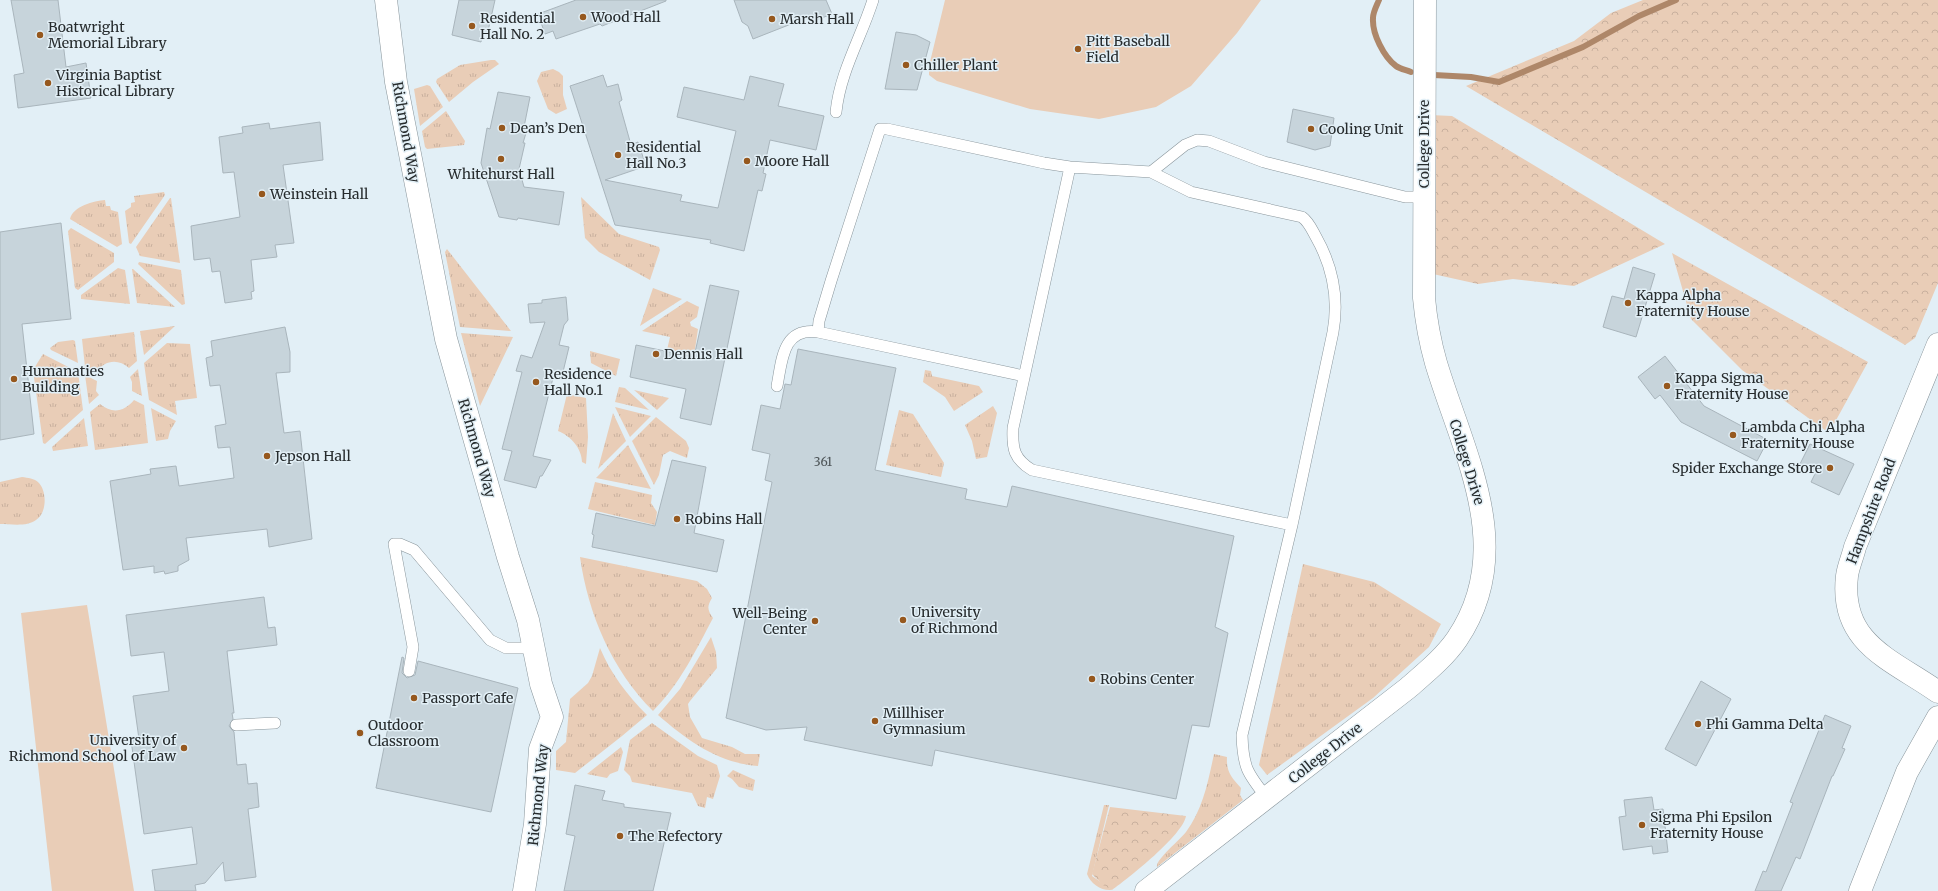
<svg xmlns="http://www.w3.org/2000/svg" width="1938" height="891" font-family="Merriweather,serif">
	<style>
		.grass { fill: url(#grass-tufts) }
		.forest { fill: url(#forest-crowns) }
		.park { fill: #e9cdb7 }
		.lines { fill: none; stroke-linecap: round; stroke-linejoin: round }
		.stream { stroke: #ae8769; stroke-width: 6 }
		.building { fill: #c7d4db; stroke: #a9b5bc }
		.lane-casing { stroke: #89959b; stroke-width: 12 }
		.street-casing { stroke: #89959b; stroke-width: 23 }
		.lane { stroke: #fff; stroke-width: 11 }
		.street { stroke: #fff; stroke-width: 22 }
		.poi-dot { fill: #96581e; stroke: #e2eff6; stroke-width: 1.5 }
		.labels { text-anchor: middle; stroke-width: 3; stroke-linejoin: round; paint-order: stroke }
		.number-label { font-size: 12px; fill: #4e5558 }
		.poi-label { font-size: 14px; fill: #262b2d; stroke: #e2eff6; text-anchor: start }
		.street-label { font-size: 14px; fill: #262b2d; stroke: #e2eff6 }
	</style>
	<defs>
		<pattern id="grass-tufts" width="24" height="20" patternUnits="userSpaceOnUse"><rect width="24" height="20" fill="#e9cdb7"/><path d="M3 7l-1-3M5 7V3M7 7l1-3M15 17l-1-3M17 17v-4M19 17l1-3" fill="none" stroke="#c8b09e"/></pattern>
		<pattern id="forest-crowns" width="20" height="18" patternUnits="userSpaceOnUse"><rect width="20" height="18" fill="#e9cdb7"/><path d="M2 6a3 3 0 1 1 6 0M12 15a3 3 0 1 1 6 0" fill="none" stroke="#c8b09e"/></pattern>
	</defs>
	<rect width="100%" height="100%" fill="#e2eff6"/>
	<path class="grass" d="M491 60H495L499 64 473 82 449 102 436 82 437 79 460 65Z
		M553 69 559 72 563 76V95L567 109 556 114 548 109 537 81 541 72Z
		M427 85 430 86 443 107 420 126 414 89Z
		M446 111 465 141 464 145 427 149 425 147 422 131Z
		M164 192 165 195 131 244 129 243 125 211 131 207V203L135 202 134 196Z
		M581 197 619 234 659 247 660 250 650 280 599 252 585 238Z
		M170 198H171L180 263 140 256 136 247Z
		M105 200 106 206H110L111 210 118 212 122 244 117 247 70 219C73 206 94 201 105 200Z
		M71 228 114 253V262L78 290 75 288 68 231Z
		M447 249 511 331 460 327 445 252Z
		M139 262 181 270 185 304 182 305 138 264Z
		M118 268 125 270 130 304 81 299V295Z
		M132 269H133L175 307 137 303Z
		M653 288 682 299 640 326Z
		M687 301 699 307 697 317 690 322 691 326 698 329 694 356 667 350 670 337 642 331Z
		M175 326 144 355 140 331Z
		M134 332 137 361 129 368C118 358 104 360 96 373L85 367 82 339Z
		M461 333 513 337 480 406Z
		M73 340 75 341 78 363 51 350 50 348 58 342Z
		M167 343 190 344 197 398 175 401 177 415 149 400 144 363Z
		M590 351 620 359 616 376 591 363Z
		M43 354 78 372 83 410 45 444 43 443 33 370Z
		M138 369 142 396 132 391V382L130 377Z
		M925 370 931 371 932 376 979 386 983 392 954 411 945 397 923 382Z
		M85 375 97 381 96 391 99 395 89 404Z
		M619 387 625 388 649 410 615 402Z
		M634 390 669 398 657 410Z
		M567 394 586 398 588 437 586 464 582 462C582 449 571 436 558 431Z
		M134 400 144 405 148 443 95 450 90 412 100 404C112 414 124 412 134 400Z
		M993 406 997 413 987 457 976 459 972 441 965 425Z
		M615 407 651 416 630 437Z
		M151 408 176 421 170 431 168 439 156 441Z
		M899 410 913 414 944 463 941 477 886 465Z
		M613 413 626 441 598 469Z
		M656 417 686 441 689 448 687 458 670 451 663 455 659 475 654 485 632 441Z
		M84 418 88 446 53 451 52 447Z
		M628 445 651 489 596 478Z
		M22 477C28 478 34 478 39 483 47 492 47 513 36 520 27 527 11 524 0 524V482Z
		M595 482 652 495 651 503 657 512 655 525 588 509Z
		M580 557 697 581 707 589 712 598C707 606 707 610 713 618 696 650 680 684 653 711 612 670 588 614 580 557Z
		M1303 564 1374 582 1441 624 1429 647 1373 698 1267 775 1259 765Z
		M711 637 716 652 717 668 690 701 688 704 690 717 702 738 732 747 745 754H760L758 766C718 763 688 741 658 715L680 689Z
		M600 648C611 674 627 695 647 715L622 736 575 773 556 770V751L566 742 570 699 588 683 592 676Z
		M652 723 698 756 717 765 720 776 713 799 707 797 705 808 698 806 692 793 632 782 630 776 624 770 630 740Z
		M621 747 623 752 618 771 610 774 607 778 587 774Z
		M1214 754 1227 757C1226 772 1232 778 1241 788L1240 795 1243 800 1157 867C1155 860 1180 840 1186 832 1203 809 1208 782 1214 754Z
		M733 770 755 780 753 791 739 787 732 779 727 776Z
		M1104 805H1109L1092 876 1112 890C1101 891 1091 884 1087 874Z"/>
	<path class="forest" d="M1643 0H1938V283L1915 338 1905 345 1466 86 1574 41 1611 13Z
		M1430 115 1452 116 1665 244 1574 286 1513 279 1478 284 1433 274Z
		M1672 253 1868 362 1829 433 1742 370 1691 319Z
		M1110 807 1186 816C1183 835 1129 878 1112 890L1103 885 1092 874Z"/>
	<path class="park" d="M945 0H1261L1237 33 1191 86 1156 107 1099 119 1030 109 937 81 929 75V66Z
		M87 605 134 891H52L21 613Z"/>
	<g class="lines">
		<path class="stream" d="M1379 0C1377 5 1373 12 1373 18 1372 34 1384 57 1396 66 1400 69 1406 70 1411 72
			M1434 75 1471 77 1499 82 1583 47 1639 16 1676 0"/>
	</g>
	<path class="building" d="M11 0H58L66 67 86 63 91 98 18 108 14 75 24 73Z
		M459 0H495L488 31H483L481 42 452 35Z
		M576 0H666V1L602 26 600 24 556 39 553 31 545 34 538 14Z
		M734 0H826L832 14 811 22 809 17 753 39 748 26 742 22Z
		M896 32 916 35 930 42 917 90 885 89Z
		M603 75 607 87 618 84 622 100 619 102 631 145 638 142 646 166 605 180 682 195 680 201 718 208 736 131 677 117 684 87 744 100 750 76 784 84 778 106 824 116 816 150 770 140 763 173 766 174 762 191 758 190 744 251 710 243 711 240 615 225 570 86Z
		M498 92 530 97 523 132 526 133 523 143H525L519 169 524 187 564 192 559 225 518 218 517 220 499 217 481 163 487 128 490 129Z
		M1293 109 1334 118 1330 146 1315 150 1287 142Z
		M320 122 323 160 283 165 294 243 275 245 277 257 251 260 254 291 251 292 252 299 225 303 220 271 212 272 210 258 194 260 191 226 240 217 234 172 223 173 219 137 243 133 242 127 269 123 270 129Z
		M61 223 71 319 22 324 34 434 0 440V232Z
		M1633 267 1655 274 1636 337 1603 327 1612 296 1624 299Z
		M710 285 739 291 711 425 680 418 686 389 630 377 636 345 694 357Z
		M566 297 568 320 564 325 559 345 569 347 562 376 554 374 533 456 551 460 542 476H540L536 488 504 480 512 451 502 449 522 372 516 371 521 355 532 358 545 322 530 323 528 304 542 303V300Z
		M285 327 290 352V372L276 373 284 433 300 431 312 539 269 547 267 529 186 538 189 560 178 566V571L165 574 164 571 154 573V566L123 570 110 481 151 474 150 469 176 466 179 486 234 478 230 447 218 448 215 426 226 424 220 385 210 386 206 358 213 356 211 341Z
		M798 349 896 368 875 470 967 489 965 499 1007 507 1012 486 1234 536 1215 627 1228 633 1209 727 1192 725 1176 799 935 750 932 766 804 740 807 727 766 730 726 718 772 482 765 480 770 454 752 450 761 405 780 409 785 384 791 385Z
		M1665 356 1704 406 1768 440 1757 461 1681 422 1660 395 1655 399 1638 377Z
		M1810 444 1854 464 1839 495 1811 482 1816 472 1800 464Z
		M672 460 706 467 694 533 724 540 717 572 592 547 594 535 592 534 596 513 655 526Z
		M264 597 268 628 275 627 277 645 227 651 234 713H232L233 719 229 726 234 732 237 765 246 764 248 784 257 783 259 807 248 809 256 877 225 881 223 862 205 883 195 885 196 891H155L152 870 197 864 192 827 144 834 131 740 139 739 133 696 169 691 164 652 131 656 126 615Z
		M402 657 404 658 402 673 407 678 415 675 418 661 518 688 491 812 376 788Z
		M1701 681 1731 699 1696 766 1665 749Z
		M1825 715 1851 726 1842 748 1845 749 1833 776H1832L1800 859 1796 857 1781 891H1755L1763 871 1766 872 1793 803 1790 802Z
		M575 785 605 791 602 800 624 804V807L671 813 653 891H564L575 836 566 834Z
		M1652 797 1654 810 1663 809 1668 852 1653 854 1652 846 1623 850 1619 817 1626 816 1624 800Z"/>
	<g class="lines">
		<g class="lane-casing">
			<path id="lane" d="M836 112C840 72 861 38 873 0
				M1070 167 1013 428C1012 449 1014 459 1032 470L1292 525
				M1024 376 818 332 819 321 831 281 880 129H887L1044 163 1070 167 1151 172
				M777 386C782 361 782 327 818 332
				M409 671 413 647 394 544H400L414 550 490 640 506 648H534
				M236 725 275 723
				M1267 798C1247 773 1243 767 1242 735L1292 525 1333 332C1339 298 1333 267 1316 237 1312 230 1309 222 1302 217L1191 192 1151 172 1185 145 1197 140 1209 141 1264 162 1405 197H1424"/>
		</g>
		<g class="street-casing">
			<path id="street" d="M386 0 396 82 446 339 508 557 528 620 541 684 552 717 540 749 535 824 524 891
				M1938 344 1855 547C1853 556 1848 567 1847 576 1839 644 1893 660 1938 692
				M1146 891 1408 688C1425 673 1444 658 1457 639 1518 549 1463 453 1436 363 1430 342 1426 320 1424 298L1425 0
				M1860 891 1907 772 1938 717"/>
		</g>
		<use href="#lane" class="lane"/>
		<use href="#street" class="street"/>
	</g>
	<g class="poi-dot">
		<circle cx="583" cy="17" r="4"/>
		<circle cx="772" cy="19" r="4"/>
		<circle cx="472" cy="26" r="4"/>
		<circle cx="40" cy="35" r="4"/>
		<circle cx="1078" cy="49" r="4"/>
		<circle cx="906" cy="65" r="4"/>
		<circle cx="48" cy="83" r="4"/>
		<circle cx="502" cy="128" r="4"/>
		<circle cx="1311" cy="129" r="4"/>
		<circle cx="618" cy="155" r="4"/>
		<circle cx="501" cy="159" r="4"/>
		<circle cx="747" cy="161" r="4"/>
		<circle cx="262" cy="194" r="4"/>
		<circle cx="1628" cy="303" r="4"/>
		<circle cx="656" cy="354" r="4"/>
		<circle cx="14" cy="379" r="4"/>
		<circle cx="536" cy="382" r="4"/>
		<circle cx="1667" cy="386" r="4"/>
		<circle cx="1733" cy="435" r="4"/>
		<circle cx="267" cy="456" r="4"/>
		<circle cx="1830" cy="468" r="4"/>
		<circle cx="677" cy="519" r="4"/>
		<circle cx="903" cy="620" r="4"/>
		<circle cx="815" cy="621" r="4"/>
		<circle cx="1092" cy="679" r="4"/>
		<circle cx="414" cy="698" r="4"/>
		<circle cx="875" cy="721" r="4"/>
		<circle cx="1698" cy="724" r="4"/>
		<circle cx="360" cy="733" r="4"/>
		<circle cx="184" cy="748" r="4"/>
		<circle cx="1642" cy="825" r="4"/>
		<circle cx="620" cy="836" r="4"/>
	</g>
	<g class="labels">
		<g class="number-label">
			<text x="823" y="466">361</text>
		</g>
		<g class="poi-label">
			<text x="591" y="22">Wood Hall</text>
			<text x="480" y="23">Residential<tspan x="480" dy="16">Hall No. 2</tspan></text>
			<text x="780" y="24">Marsh Hall</text>
			<text x="48" y="32">Boatwright<tspan x="48" dy="16">Memorial Library</tspan></text>
			<text x="1086" y="46">Pitt Baseball<tspan x="1086" dy="16">Field</tspan></text>
			<text x="914" y="70">Chiller Plant</text>
			<text x="56" y="80">Virginia Baptist<tspan x="56" dy="16">Historical Library</tspan></text>
			<text x="510" y="133">Dean’s Den</text>
			<text x="1319" y="134">Cooling Unit</text>
			<text x="626" y="152">Residential<tspan x="626" dy="16">Hall No.3</tspan></text>
			<text x="755" y="166">Moore Hall</text>
			<text x="501" y="179" text-anchor="middle">Whitehurst Hall</text>
			<text x="270" y="199">Weinstein Hall</text>
			<text x="1636" y="300">Kappa Alpha<tspan x="1636" dy="16">Fraternity House</tspan></text>
			<text x="664" y="359">Dennis Hall</text>
			<text x="22" y="376">Humanaties<tspan x="22" dy="16">Building</tspan></text>
			<text x="544" y="379">Residence<tspan x="544" dy="16">Hall No.1</tspan></text>
			<text x="1675" y="383">Kappa Sigma<tspan x="1675" dy="16">Fraternity House</tspan></text>
			<text x="1741" y="432">Lambda Chi Alpha<tspan x="1741" dy="16">Fraternity House</tspan></text>
			<text x="275" y="461">Jepson Hall</text>
			<text x="1822" y="473" text-anchor="end">Spider Exchange Store</text>
			<text x="685" y="524">Robins Hall</text>
			<text x="911" y="617">University<tspan x="911" dy="16">of Richmond</tspan></text>
			<text x="807" y="618" text-anchor="end">Well-Being<tspan x="807" dy="16">Center</tspan></text>
			<text x="1100" y="684">Robins Center</text>
			<text x="422" y="703">Passport Cafe</text>
			<text x="883" y="718">Millhiser<tspan x="883" dy="16">Gymnasium</tspan></text>
			<text x="1706" y="729">Phi Gamma Delta</text>
			<text x="368" y="730">Outdoor<tspan x="368" dy="16">Classroom</tspan></text>
			<text x="176" y="745" text-anchor="end">University of<tspan x="176" dy="16">Richmond School of Law</tspan></text>
			<text x="1650" y="822">Sigma Phi Epsilon<tspan x="1650" dy="16">Fraternity House</tspan></text>
			<text x="628" y="841">The Refectory</text>
		</g>
		<g class="street-label">
			<text transform="translate(406 132) rotate(80)" y="5">Richmond Way</text>
			<text transform="translate(1424 144) rotate(-90)" y="5">College Drive</text>
			<text transform="translate(477 448) rotate(74)" y="5">Richmond Way</text>
			<text transform="translate(1467 462) rotate(73)" y="5">College Drive</text>
			<text transform="translate(1871 511) rotate(-69)" y="5">Hampshire Road</text>
			<text transform="translate(1325 753) rotate(-38)" y="5">College Drive</text>
			<text transform="translate(538 795) rotate(-84)" y="5">Richmond Way</text>
		</g>
	</g>
</svg>
